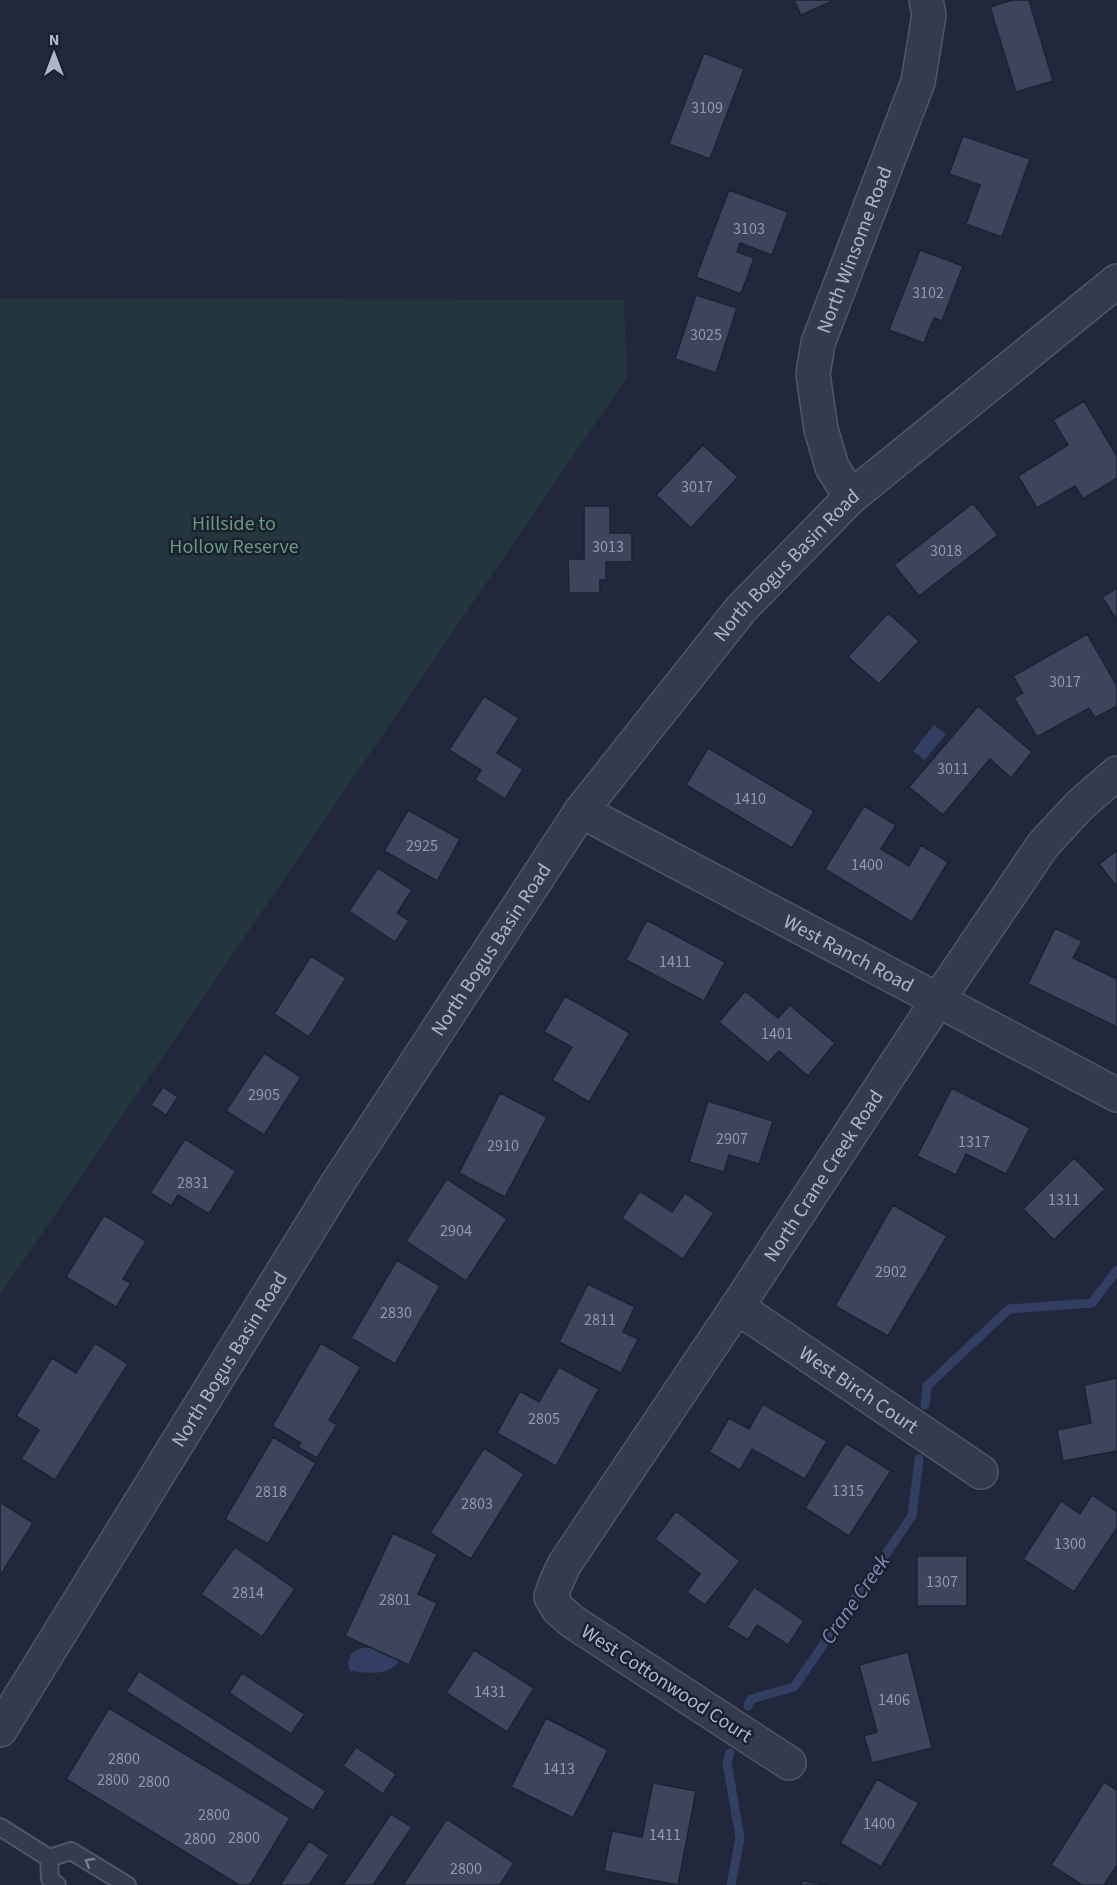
<svg xmlns="http://www.w3.org/2000/svg" width="1117" height="1885" font-family="'Source Sans 3',sans-serif">
	<style>
		.green { fill: #23353d }
		.water { fill: #323e62 }
		.lines { fill: none; stroke-linecap: round; stroke-linejoin: round }
		.stream { stroke: #323e62; stroke-width: 9 }
		.building { fill: #3d445c; stroke: #1c2233; stroke-width: 1.5 }
		.service-casing { stroke: #505567; stroke-width: 20 }
		.minor-casing { stroke: #505567; stroke-width: 36 }
		.tertiary-casing { stroke: #505567; stroke-width: 36 }
		.service { stroke: #353b4c; stroke-width: 16 }
		.minor { stroke: #353b4c; stroke-width: 33 }
		.tertiary { stroke: #353b4c; stroke-width: 33 }
		.oneway { stroke: #797e90 }
		.labels { text-anchor: middle; stroke-width: 5; stroke-linejoin: round; paint-order: stroke }
		.number-label { font-size: 16px; fill: #9399ad }
		.street-label { font-size: 20px; fill: #b0b5c8; stroke: #1a2030 }
		.park-label { font-size: 20px; fill: #669a7a; stroke: #1a2030 }
		.water-label { font-size: 21px; font-style: italic; fill: #7e8cb5; stroke: #1a2030 }
	</style>
	<rect width="100%" height="100%" fill="#21283c"/>
	<path class="green" d="M0 298 624 300 627 377 0 1295Z"/>
	<path class="water" d="M934 725 946 734 925 760 913 751Z
		M361 1648H377L401 1659C390 1677 368 1673 350 1671L348 1663 351 1653Z"/>
	<g class="lines">
		<path class="stream" d="M925 1405 927 1386 1009 1309 1092 1303 1117 1270
			M748 1706 751 1699 794 1687 912 1516 919 1459
			M730 1753 727 1762 740 1838 731 1885"/>
	</g>
	<path class="building" d="M794 0H835L801 15Z
		M1012 0H1029L1053 81 1016 92 990 7Z
		M704 53 744 69 710 159 669 144Z
		M963 136 1030 159 1002 237 966 224 980 185 949 174Z
		M729 190 788 212 772 255 740 243 737 252 754 258 741 294 696 277Z
		M920 250 963 266 942 321 934 318 924 343 889 330Z
		M696 295 737 308 716 373 675 359Z
		M1084 401 1117 456V478L1083 499 1075 486 1037 508 1018 476 1068 445 1053 420Z
		M703 445 738 477 691 528 656 495Z
		M973 503 998 535 919 596 894 565Z
		M584 506H610V533H632V562H606V580H600V593H569L568 559H584Z
		M1117 588V620L1102 597Z
		M888 613 919 641 879 684 848 657Z
		M1087 634 1117 686V706L1095 718 1089 708 1037 737 1014 698 1023 693 1013 676Z
		M484 696 519 718 497 753 523 769 505 799 475 780 481 770 449 750Z
		M978 706 1032 752 1011 778 990 759 943 815 909 787Z
		M708 748 814 811 792 848 686 785Z
		M864 806 896 825 881 849 909 866 921 845 948 862 912 922 825 869Z
		M408 810 460 839 437 881 384 851Z
		M1117 850V887L1099 864Z
		M378 868 412 890 397 913 409 921 395 942 349 911Z
		M647 920 725 962 704 1001 626 960Z
		M1055 928 1082 941 1073 958 1117 979V1027L1028 984Z
		M311 956 346 978 309 1037 274 1014Z
		M745 991 778 1018 790 1005 835 1043 808 1076 779 1051 768 1063 719 1022Z
		M565 996 630 1033 589 1102 552 1080 572 1047 544 1032Z
		M264 1053 301 1077 264 1135 226 1111Z
		M163 1087 178 1097 166 1115 151 1105Z
		M952 1088 1030 1128 1006 1174 966 1154 956 1175 917 1156Z
		M500 1093 547 1117 505 1197 459 1173Z
		M708 1101 773 1121 759 1164 729 1155 724 1172 689 1162Z
		M185 1139 236 1171 209 1214 178 1195 171 1206 150 1193Z
		M1074 1158 1105 1189 1054 1240 1023 1209Z
		M447 1179 507 1219 466 1281 406 1241Z
		M640 1191 672 1212 685 1193 714 1213 683 1259 622 1218Z
		M893 1205 947 1236 888 1336 835 1306Z
		M104 1215 146 1241 123 1279 131 1283 116 1307 66 1277Z
		M397 1260 440 1286 395 1364 351 1338Z
		M588 1284 635 1307 623 1332 638 1339 621 1373 559 1342Z
		M95 1343 128 1364 55 1480 21 1459 39 1430 16 1416 52 1358 76 1373Z
		M321 1343 361 1367 329 1420 337 1425 317 1458 298 1447 301 1443 272 1426Z
		M559 1367 599 1389 556 1466 497 1433 520 1391 539 1402Z
		M1117 1378V1451L1063 1461 1057 1430 1091 1423 1084 1385Z
		M763 1404 827 1441 805 1479 752 1449 740 1470 709 1452 729 1418 749 1429Z
		M273 1437 316 1463 268 1544 225 1519Z
		M846 1443 891 1471 849 1536 805 1508Z
		M484 1448 524 1474 471 1559 430 1533Z
		M1092 1495 1117 1512V1528L1074 1592 1023 1559 1061 1501 1080 1514Z
		M0 1502 33 1523 0 1576Z
		M676 1511 740 1561 705 1605 687 1592 700 1574 655 1539Z
		M393 1533 437 1554 418 1594 437 1603 409 1665 345 1636Z
		M235 1547 295 1589 262 1637 201 1594Z
		M917 1556H967V1606H917Z
		M754 1587 804 1621 788 1645 757 1625 748 1640 727 1627Z
		M474 1650 534 1688 507 1732 446 1693Z
		M908 1652 932 1748 872 1763 864 1736 877 1732 859 1665Z
		M139 1671 326 1791 313 1811 126 1691Z
		M242 1673 305 1714 291 1734 229 1693Z
		M109 1708 290 1818 250 1885H239L66 1779Z
		M546 1718 608 1750 573 1818 511 1787Z
		M356 1747 396 1774 383 1794 343 1766Z
		M877 1779 919 1803 881 1867 840 1843Z
		M1104 1782 1117 1790V1865L1104 1885H1082L1051 1865Z
		M653 1783 696 1791 678 1885 604 1871 612 1831 642 1837Z
		M391 1814 412 1827 373 1885H343Z
		M447 1819 514 1863 500 1885H403Z
		M309 1841 329 1855 309 1885H280Z
		M802 1881 829 1885H801Z"/>
	<g class="lines">
		<g class="service-casing">
			<path id="service" d="M0 1827 49 1858
				M49 1858 71 1851 127 1885
				M49 1858 50 1879 57 1885"/>
		</g>
		<g class="minor-casing">
			<g id="minor">
				<path id="s1" d="M851 497 832 467 821 429 813 374 818 343 918 82 929 15 926 0"/>
				<path id="s2" d="M581 811 1117 1095"/>
				<path id="s3" d="M737 1307 981 1472"/>
				<path id="s4" d="M789 1763 573 1622 558 1609 551 1597 555 1585 564 1565 737 1307 938 1000 1043 845 1080 805 1117 773"/>
			</g>
		</g>
		<g class="tertiary-casing">
			<g id="tertiary">
				<path id="s5" d="M0 1730 339 1181 581 811 741 609 851 497 1117 281"/>
			</g>
		</g>
		<use href="#service" class="service"/>
		<use href="#minor" class="minor"/>
		<use href="#tertiary" class="tertiary"/>
	</g>
	<defs><path id="oneway-chevron" d="M-2-3.5L2.5 0L-2 3.5" fill="none" stroke-width="1.6" stroke-linecap="round" stroke-linejoin="round" transform="scale(1.5)"/></defs>
	<use class="oneway" href="#oneway-chevron" transform="translate(89 1862) rotate(-149)"/>
	<g class="labels">
		<g class="number-label">
			<text x="707" y="113">3109</text>
			<text x="749" y="234">3103</text>
			<text x="928" y="298">3102</text>
			<text x="706" y="340">3025</text>
			<text x="697" y="492">3017</text>
			<text x="608" y="552">3013</text>
			<text x="946" y="556">3018</text>
			<text x="1065" y="687">3017</text>
			<text x="953" y="774">3011</text>
			<text x="750" y="804">1410</text>
			<text x="422" y="851">2925</text>
			<text x="867" y="870">1400</text>
			<text x="675" y="967">1411</text>
			<text x="777" y="1039">1401</text>
			<text x="264" y="1100">2905</text>
			<text x="732" y="1144">2907</text>
			<text x="974" y="1147">1317</text>
			<text x="503" y="1151">2910</text>
			<text x="193" y="1188">2831</text>
			<text x="1064" y="1205">1311</text>
			<text x="456" y="1236">2904</text>
			<text x="891" y="1277">2902</text>
			<text x="396" y="1318">2830</text>
			<text x="600" y="1325">2811</text>
			<text x="544" y="1424">2805</text>
			<text x="848" y="1496">1315</text>
			<text x="271" y="1497">2818</text>
			<text x="477" y="1509">2803</text>
			<text x="1070" y="1549">1300</text>
			<text x="942" y="1587">1307</text>
			<text x="248" y="1598">2814</text>
			<text x="395" y="1605">2801</text>
			<text x="490" y="1697">1431</text>
			<text x="894" y="1705">1406</text>
			<text x="124" y="1764">2800</text>
			<text x="559" y="1774">1413</text>
			<text x="113" y="1785">2800</text>
			<text x="154" y="1787">2800</text>
			<text x="214" y="1820">2800</text>
			<text x="879" y="1829">1400</text>
			<text x="665" y="1840">1411</text>
			<text x="244" y="1843">2800</text>
			<text x="200" y="1844">2800</text>
			<text x="466" y="1874">2800</text>
		</g>
		<g class="street-label">
			<text dy="7" stroke="none"><textPath href="#s1" startOffset="262">North Winsome Road</textPath></text>
			<text dy="7" stroke="none"><textPath href="#s5" startOffset="1408">North Bogus Basin Road</textPath></text>
			<text dy="7" stroke="none"><textPath href="#s5" startOffset="922">North Bogus Basin Road</textPath></text>
			<text dy="7" stroke="none"><textPath href="#s2" startOffset="303">West Ranch Road</textPath></text>
			<text dy="7" stroke="none"><textPath href="#s4" startOffset="794">North Crane Creek Road</textPath></text>
			<text dy="7" stroke="none"><textPath href="#s5" startOffset="436">North Bogus Basin Road</textPath></text>
			<text dy="7" stroke="none"><textPath href="#s3" startOffset="147">West Birch Court</textPath></text>
			<text transform="translate(667 1683) rotate(33)" y="7">West Cottonwood Court</text>
		</g>
		<g class="park-label">
			<text x="234" y="530">Hillside to<tspan x="234" dy="23">Hollow Reserve</tspan></text>
		</g>
		<g class="water-label">
			<text transform="translate(855 1599) rotate(-55)" y="7">Crane Creek</text>
		</g>
	</g>
	<g transform="translate(54 54)" stroke="#1a2030" stroke-width="4.5" paint-order="stroke">
	<path d="M0-4.5L10 22L0 15L-10 22Z" fill="#b0b5c8"/>
	<text y="-9" font-size="16" font-weight="bold" text-anchor="middle" fill="#b0b5c8">N</text>
	</g>
</svg>
